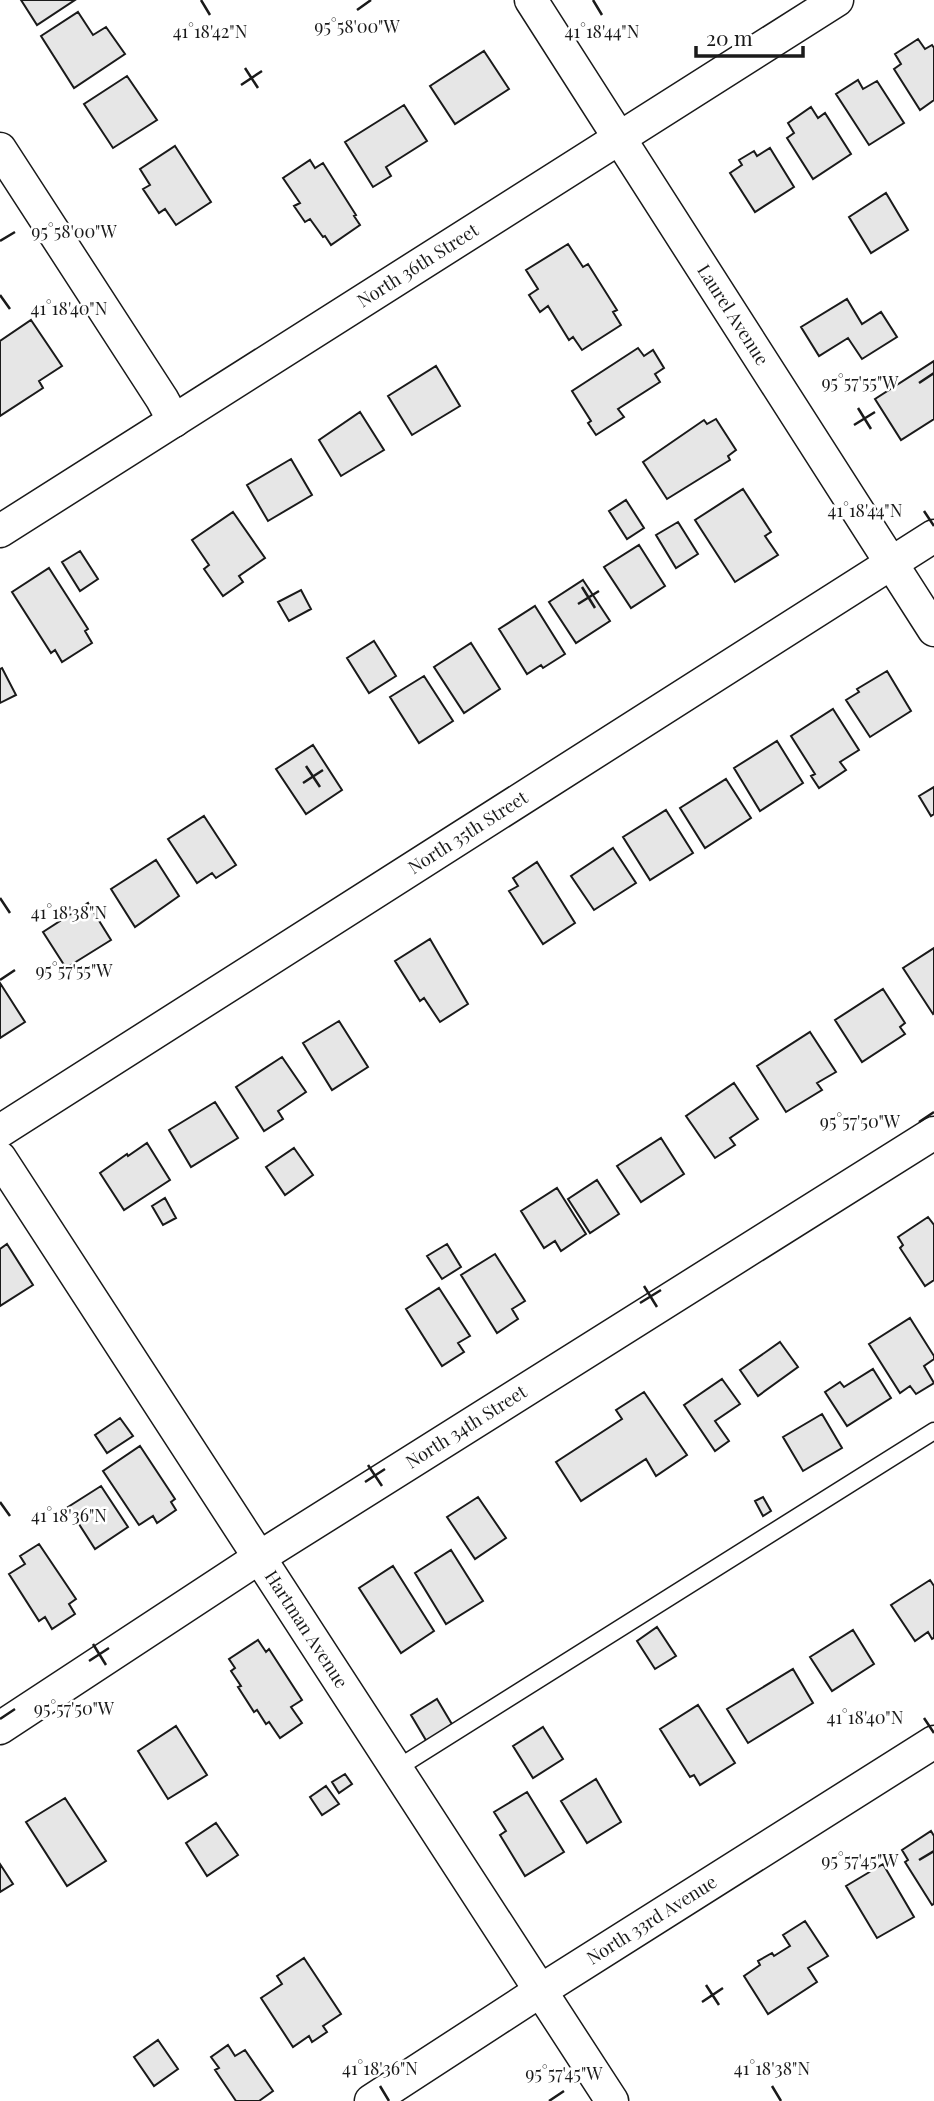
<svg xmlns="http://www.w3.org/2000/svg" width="934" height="2101" font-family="'Playfair Display',serif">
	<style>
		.building { fill: #e6e6e6; stroke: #1a1a1a; stroke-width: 2 }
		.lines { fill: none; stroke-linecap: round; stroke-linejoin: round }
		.lane-casing { stroke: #1a1a1a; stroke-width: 19 }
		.street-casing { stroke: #1a1a1a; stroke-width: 35 }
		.lane { stroke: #fff; stroke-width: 16 }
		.street { stroke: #fff; stroke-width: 32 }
		.ticks { fill: none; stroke: #1a1a1a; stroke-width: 2.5 }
		.labels { text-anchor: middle; stroke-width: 5; stroke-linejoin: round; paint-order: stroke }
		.street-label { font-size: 18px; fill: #1a1a1a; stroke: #fff }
		.ticks-label { font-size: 18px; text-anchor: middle; fill: #1a1a1a; stroke: #fff; stroke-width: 5; stroke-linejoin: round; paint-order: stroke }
	</style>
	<rect width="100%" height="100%" fill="#fff"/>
	<path class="building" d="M21 0H75L37 25Z
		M78 12 93 35 106 27 125 54 74 88 41 36Z
		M918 39 925 49 932 45 934 48V100L920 110 894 69 901 64 895 54Z
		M484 51 509 89 455 124 430 86Z
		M127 76 157 120 113 148 84 104Z
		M858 80 863 89 877 81 904 123 869 145 836 94Z
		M404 105 427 141 386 167 391 176 373 187 345 142Z
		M811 107 818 118 825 113 851 154 813 179 787 138 794 133 788 123Z
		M175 146 211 202 176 225 165 209 159 213 143 189 150 185 140 169Z
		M770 148 794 187 755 212 730 173 742 165 739 160 754 151 757 156Z
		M310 160 315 168 323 163 356 215 354 216 360 225 331 245 325 236 323 237 310 219 305 222 294 206 300 203 283 178Z
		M886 193 908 230 871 253 849 217Z
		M568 244 583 267 588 264 617 310 613 312 621 325 582 350 573 337 569 340 548 306 540 312 529 295 538 289 526 270Z
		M847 299 862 324 881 312 897 337 862 359 848 338 819 356 801 327Z
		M31 320 62 366 39 381 43 388 0 416V341Z
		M638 348 644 356 653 350 664 368 655 374 660 382 618 409 624 417 596 435 588 423 591 421 572 391Z
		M934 361V419L901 440 875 399Z
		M436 366 460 406 412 435 388 396Z
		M360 412 384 450 341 476 319 440Z
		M716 419 736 450 728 456 730 460 667 499 643 462 704 420 707 424Z
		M291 459 312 495 268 521 247 485Z
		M743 489 771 532 765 536 778 555 735 582 695 520Z
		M626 500 644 528 627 539 609 511Z
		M233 512 265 558 239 576 243 582 223 596 204 569 209 565 192 540Z
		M678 522 698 554 676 568 656 535Z
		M639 545 665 586 631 608 604 567Z
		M80 551 98 579 80 591 62 562Z
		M49 568 88 629 85 631 92 643 62 662 55 650 51 653 12 592Z
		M583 580 610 621 576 643 549 602Z
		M301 590 311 609 289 621 278 602Z
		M535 606 565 654 543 668 541 665 527 674 499 629Z
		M374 641 396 676 369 693 347 658Z
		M471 643 500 689 464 713 434 667Z
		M2 668 16 695 0 703V669Z
		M887 671 911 711 870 737 846 700 859 692 857 689Z
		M424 676 453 721 419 743 390 697Z
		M833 709 859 750 840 762 846 770 819 788 811 776 815 774 791 736Z
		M777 741 803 783 760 811 734 768Z
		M313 745 342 790 306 814 276 769Z
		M726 779 751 818 705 848 680 808Z
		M934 787V814L931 816 919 796Z
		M666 810 693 853 650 880 623 837Z
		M204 816 236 865 216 878 212 873 197 883 168 839Z
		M613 848 636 883 594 910 571 876Z
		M156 860 179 896 135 927 111 889Z
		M537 862 575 923 543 944 509 891 518 886 513 878Z
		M88 903 111 940 66 968 43 932Z
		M430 939 468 1004 440 1022 424 998 420 1001 395 961Z
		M934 948V1013L933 1014 903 968Z
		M0 983 25 1022 0 1038Z
		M883 989 905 1023 900 1027 905 1034 862 1062 835 1020Z
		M339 1021 368 1067 332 1090 303 1043Z
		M810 1032 836 1072 817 1083 822 1090 786 1112 757 1066Z
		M282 1057 306 1092 278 1111 283 1119 264 1131 236 1087Z
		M734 1083 758 1119 730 1138 735 1145 715 1158 686 1116Z
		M215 1102 238 1138 191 1167 169 1130Z
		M661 1138 684 1174 641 1202 617 1166Z
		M147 1143 170 1180 124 1210 100 1173 127 1154 128 1156Z
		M294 1148 313 1175 285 1195 266 1167Z
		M597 1180 619 1214 590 1233 568 1199Z
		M557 1188 586 1234 561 1251 555 1241 544 1248 521 1211Z
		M165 1198 176 1218 163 1225 152 1206Z
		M928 1217 934 1225V1280L925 1286 900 1248 903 1245 898 1237Z
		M7 1244 33 1285 0 1306V1249Z
		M447 1244 461 1267 442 1279 427 1256Z
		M495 1254 525 1301 512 1309 518 1319 497 1333 461 1275Z
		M439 1288 470 1336 458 1343 464 1352 442 1366 406 1309Z
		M910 1318 934 1356V1359L924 1366 934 1383 916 1394 910 1386 900 1393 869 1344Z
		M780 1342 798 1367 758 1396 740 1370Z
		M873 1369 891 1398 847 1426 825 1392 840 1382 844 1387Z
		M722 1379 740 1404 715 1421 729 1441 715 1451 684 1405Z
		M644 1392 687 1455 656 1476 646 1459 581 1501 556 1462 622 1419 616 1410Z
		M822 1414 842 1448 803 1471 783 1437Z
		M120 1418 133 1436 107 1453 95 1435Z
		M140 1446 175 1499 171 1502 176 1510 157 1523 153 1516 139 1525 103 1471Z
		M101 1486 128 1527 95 1549 68 1507Z
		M478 1497 506 1538 475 1559 447 1517Z
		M763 1497 771 1511 763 1516 755 1501Z
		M39 1544 76 1599 69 1604 75 1614 52 1629 45 1617 39 1621 9 1574 25 1564 20 1556Z
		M451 1550 483 1601 446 1624 415 1573Z
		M393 1566 434 1631 401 1653 359 1588Z
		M930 1580 934 1586V1638L932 1639 928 1632 915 1641 891 1605Z
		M657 1627 676 1656 655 1669 637 1641Z
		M853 1630 874 1664 832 1691 810 1657Z
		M258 1640 266 1652 269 1649 302 1700 291 1707 302 1723 280 1738 269 1722 266 1724 257 1710 254 1712 238 1687 241 1686 231 1671 235 1668 229 1659Z
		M793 1669 813 1703 748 1743 727 1709Z
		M437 1699 453 1726 427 1742 411 1715Z
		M698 1705 735 1763 700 1785 694 1775 690 1777 660 1729Z
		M176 1726 207 1775 168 1799 138 1751Z
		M543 1727 563 1759 533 1778 513 1746Z
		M345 1774 352 1784 339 1793 332 1782Z
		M596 1779 621 1822 587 1843 561 1801Z
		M326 1786 339 1804 322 1815 310 1797Z
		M527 1792 564 1852 525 1876 500 1835 506 1831 494 1812Z
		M65 1798 106 1861 67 1886 26 1822Z
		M216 1823 238 1855 207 1876 186 1843Z
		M931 1831 934 1836V1904L932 1905 905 1862 908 1860 902 1850Z
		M0 1864 13 1884 0 1892Z
		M883 1864 914 1917 877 1938 846 1886Z
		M805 1921 828 1956 808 1968 817 1982 768 2014 744 1976 760 1965 758 1961 772 1953 774 1956 790 1946 783 1935Z
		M304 1958 341 2014 323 2026 327 2032 312 2042 309 2036 293 2047 261 1998 282 1984 277 1976Z
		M158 2040 178 2069 154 2086 134 2057Z
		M228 2045 235 2056 245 2050 273 2091 259 2101H236L215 2070 219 2068 211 2057Z"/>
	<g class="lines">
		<g class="lane-casing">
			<path id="lane" d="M396 1769 934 1431"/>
		</g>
		<g class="street-casing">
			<g id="street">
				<path id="s1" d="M531 0 934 630"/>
				<path d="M0 149 162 399 174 421"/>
				<path id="s2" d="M0 531 837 0"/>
				<path id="s3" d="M0 1131 934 536"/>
				<path id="s4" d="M0 1158 612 2101"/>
				<path id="s5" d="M0 1728 260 1557 934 1133"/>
				<path id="s6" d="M371 2101 540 1991 934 1742"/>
			</g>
		</g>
		<use href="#lane" class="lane"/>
		<use href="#street" class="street"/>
	</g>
	<path class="ticks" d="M201 0 210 15M593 0 602 15M357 10 371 0M245 68 258 88M241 85 262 71M0 241 15 232M0 295 10 309M919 383 934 373M858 408 871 429M854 425 875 412M924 511 934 526M582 587 595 608M578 604 599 591M306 766 320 787M303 783 323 770M0 898 10 913M0 980 15 970M919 1122 934 1112M644 1286 657 1307M640 1303 661 1290M368 1465 382 1486M365 1482 385 1469M0 1502 10 1516M93 1644 106 1665M89 1661 109 1648M924 1718 934 1733M0 1719 15 1709M919 1860 934 1851M706 1985 719 2005M702 2002 723 1988M380 2086 389 2101M772 2086 781 2101M549 2101 564 2091"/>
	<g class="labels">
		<g class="street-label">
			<text dy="6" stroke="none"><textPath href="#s2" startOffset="495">North 36th Street</textPath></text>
			<text dy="6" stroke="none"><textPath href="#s1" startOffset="374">Laurel Avenue</textPath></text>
			<text dy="6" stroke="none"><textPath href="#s3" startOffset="555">North 35th Street</textPath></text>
			<text dy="6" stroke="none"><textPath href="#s5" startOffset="555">North 34th Street</textPath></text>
			<text dy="6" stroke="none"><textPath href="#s4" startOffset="562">Hartman Avenue</textPath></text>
			<text dy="6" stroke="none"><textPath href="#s6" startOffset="334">North 33rd Avenue</textPath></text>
		</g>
	</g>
	<g class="ticks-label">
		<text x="357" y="33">95°58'00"W</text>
		<text x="602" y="38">41°18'44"N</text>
		<text x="210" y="38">41°18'42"N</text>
		<text x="74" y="238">95°58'00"W</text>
		<text x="69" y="315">41°18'40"N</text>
		<text x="860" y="389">95°57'55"W</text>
		<text x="865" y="517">41°18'44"N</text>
		<text x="69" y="919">41°18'38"N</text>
		<text x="74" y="977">95°57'55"W</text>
		<text x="860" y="1128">95°57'50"W</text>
		<text x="69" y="1522">41°18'36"N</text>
		<text x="74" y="1715">95°57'50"W</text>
		<text x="865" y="1724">41°18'40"N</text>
		<text x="860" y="1867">95°57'45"W</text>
		<text x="380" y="2075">41°18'36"N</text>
		<text x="772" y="2075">41°18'38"N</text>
		<text x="564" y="2080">95°57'45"W</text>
	</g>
	<path d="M696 46v10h107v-10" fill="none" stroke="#1a1a1a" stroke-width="3.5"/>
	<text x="706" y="46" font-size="21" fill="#1a1a1a" stroke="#ffffff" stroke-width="5" paint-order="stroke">20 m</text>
</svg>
